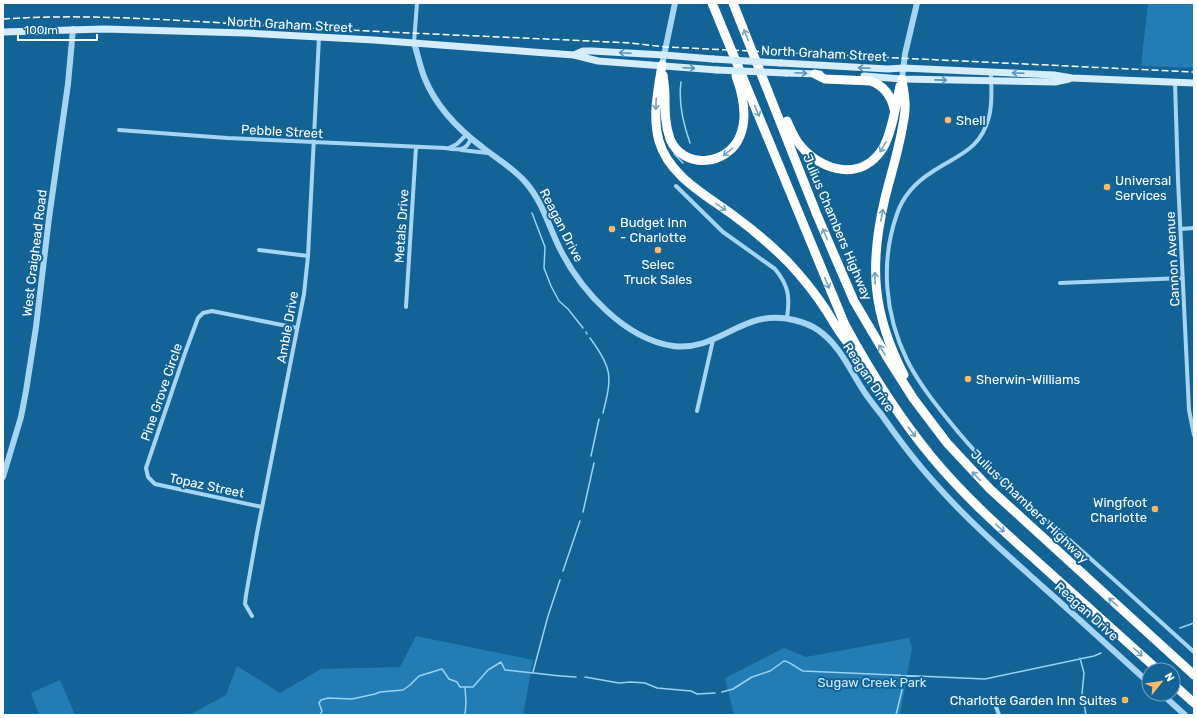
<svg xmlns="http://www.w3.org/2000/svg" width="1197" height="718" font-family="Rubik,sans-serif">
	<style>
		.green { fill: #237db4 }
		.lines { fill: none; stroke-linecap: round; stroke-linejoin: round }
		.stream { stroke: #97d3f5; stroke-width: 1.5 }
		.minor { stroke: #a5d5f2; stroke-width: 4 }
		.tertiary { stroke: #a5d5f2; stroke-width: 6 }
		.secondary { stroke: #d4ecfc; stroke-width: 7 }
		.motorway { stroke: #fff; stroke-width: 9 }
		.rail { stroke: #fff; stroke-width: 1.5; stroke-dasharray: 7 3; stroke-linecap: butt }
		.secondary-bridge { stroke: #d4ecfc; stroke-width: 7 }
		.oneway { stroke: #72a1c1 }
		.oneway2 { stroke: #5793ba }
		.poi-dot { fill: #ffb967; stroke: #146397; stroke-width: 1.5 }
		.labels { text-anchor: middle; stroke-width: 4; stroke-linejoin: round; paint-order: stroke }
		.street-label { font-size: 13px; fill: #fff; stroke: #146397 }
		.poi-label { font-size: 13px; fill: #fff; stroke: #146397; text-anchor: start }
		.park-label { font-size: 13px; fill: #cdebfd; stroke: #146397 }
	</style>
	<rect width="100%" height="100%" fill="#146397"/>
	<path class="green" d="M1148 3H1194V68L1141 66Z
		M416 636 533 660 523 715H189L226 695 237 666 280 693 321 669 400 667Z
		M909 638 912 648 900 715H734L725 678 784 648 806 657Z
		M60 680 75 715H39L31 693Z"/>
	<g class="lines">
		<path class="stream" d="M681 82C678 103 683 123 690 143
			M674 154 683 163
			M532 213 545 247 544 268 551 286 559 301 568 309 583 328
			M586 332 587 334
			M590 338C613 369 612 377 603 413
			M591 456 599 419
			M583 512 594 463
			M563 571 580 521
			M1180 628 1194 623
			M1080 658 1084 673 1082 694 1086 715
			M533 672 548 616 560 580
			M585 677 619 683 631 682 645 683 657 688 691 691 697 694 715 693
			M722 692 733 689 752 677 770 671 784 661C791 662 796 668 803 671L985 679 1094 656 1101 653
			M320 715 322 711 319 703 321 700 328 698 352 699 375 694 380 692 403 690 410 685 419 676 442 669 449 679 457 682 460 687H473L488 670 501 662 505 670C529 672 552 676 576 677
			M465 715 466 703 465 687
			M896 715 902 690 900 675"/>
		<path class="minor" d="M414 43 417 3
			M991 72C991 87 993 102 989 117 980 151 957 155 932 172 916 182 903 196 897 214 880 262 885 315 907 360 920 386 940 410 959 433 977 454 997 476 1018 495 1036 512 1056 528 1074 544 1115 580 1154 616 1194 652
			M1175 82 1178 180 1189 410 1194 435
			M119 130 227 138 445 148C456 150 467 152 471 138
			M449 148 457 144 466 135
			M461 150 488 153
			M676 186 723 232 775 269C789 286 790 297 787 318
			M1180 229 1194 228
			M259 250 308 256
			M1060 283 1183 278
			M406 307 416 147
			M697 411 713 340
			M262 507 155 484 148 477 146 468 185 353 198 318 203 313 212 311 297 328
			M252 616 245 604 246 595 257 533 304 294 308 256 319 37
			M994 701 999 715"/>
		<path class="tertiary" d="M414 43C418 55 420 67 425 79 436 106 458 129 482 147 497 159 514 168 527 184 543 203 549 227 560 249 581 291 625 339 673 346 720 352 743 307 794 320 802 322 811 325 818 330 841 346 850 371 865 393 870 400 875 407 881 414 897 437 914 460 933 481 966 519 1005 553 1043 587 1079 619 1114 651 1149 683
			M662 65 675 3
			M902 79 905 54 917 3
			M3 477 21 417 26 391 36 327 49 218 68 84 73 29
			M1162 694 1185 715"/>
		<path class="secondary" d="M3 32 104 29 245 33 374 40 533 52 574 55 598 61 717 70
			M574 55 583 51H592L664 55 713 59
			M781 63 888 69 903 68 1054 75 1072 78 1194 83
			M786 73 820 74
			M864 76 902 79 1055 82 1069 79"/>
		<path class="motorway" d="M712 3 845 325C870 371 898 416 931 456 963 495 1001 529 1039 563 1078 598 1118 634 1158 670
			M733 3 817 215 854 301 887 357 913 398 947 443 990 489 1194 675
			M662 65C658 90 652 116 659 141 669 176 706 195 733 215 752 229 771 245 788 262 802 277 815 293 826 310 835 325 844 340 856 352
			M815 74 825 79 871 81C884 86 891 95 894 109
			M663 75C664 82 665 89 665 96 665 111 665 125 670 139 683 170 728 166 740 136 748 117 743 95 736 76
			M902 79C903 89 906 99 905 109 905 114 904 119 903 124 899 149 891 174 885 198 869 265 872 313 904 375
			M787 121C791 130 794 138 800 145 822 172 862 182 883 148 892 133 896 104 900 86
			M1173 684 1194 703"/>
		<path class="rail" d="M3 19C93 13 184 21 274 26 393 33 512 37 630 43L666 47 1194 72"/>
		<path class="secondary-bridge" d="M713 59 781 63
			M717 70 786 73"/>
	</g>
	<defs><path id="oneway-shaft" d="M-6 0H5M1.5-3L5.5 0L1.5 3" fill="none" stroke-width="1.6" stroke-linecap="round" stroke-linejoin="round"/></defs>
	<g class="oneway">
		<use href="#oneway-shaft" transform="translate(746 35) rotate(-112)"/>
		<use href="#oneway-shaft" transform="translate(656 104) rotate(92)"/>
		<use href="#oneway-shaft" transform="translate(757 111) rotate(67)"/>
		<use href="#oneway-shaft" transform="translate(883 147) rotate(120)"/>
		<use href="#oneway-shaft" transform="translate(728 152) rotate(141)"/>
		<use href="#oneway-shaft" transform="translate(721 207) rotate(34)"/>
		<use href="#oneway-shaft" transform="translate(882 215) rotate(-78)"/>
		<use href="#oneway-shaft" transform="translate(825 234) rotate(-112)"/>
		<use href="#oneway-shaft" transform="translate(875 278) rotate(-92)"/>
		<use href="#oneway-shaft" transform="translate(827 283) rotate(67)"/>
		<use href="#oneway-shaft" transform="translate(882 350) rotate(-122)"/>
		<use href="#oneway-shaft" transform="translate(912 432) rotate(53)"/>
		<use href="#oneway-shaft" transform="translate(976 476) rotate(-134)"/>
		<use href="#oneway-shaft" transform="translate(1000 528) rotate(42)"/>
		<use href="#oneway-shaft" transform="translate(1113 602) rotate(-138)"/>
		<use href="#oneway-shaft" transform="translate(1138 652) rotate(42)"/>
	</g>
	<g class="oneway2">
		<use href="#oneway-shaft" transform="translate(625 53) rotate(-177)"/>
		<use href="#oneway-shaft" transform="translate(689 68) rotate(3)"/>
		<use href="#oneway-shaft" transform="translate(864 68) rotate(-177)"/>
		<use href="#oneway-shaft" transform="translate(801 73) rotate(3)"/>
		<use href="#oneway-shaft" transform="translate(1018 73) rotate(-178)"/>
		<use href="#oneway-shaft" transform="translate(941 80) rotate(1)"/>
	</g>
	<g class="poi-dot">
		<circle cx="948" cy="120" r="4"/>
		<circle cx="1107" cy="187" r="4"/>
		<circle cx="612" cy="229" r="4"/>
		<circle cx="658" cy="250" r="4"/>
		<circle cx="968" cy="379" r="4"/>
		<circle cx="1155" cy="509" r="4"/>
		<circle cx="1125" cy="700" r="4"/>
	</g>
	<g class="labels">
		<g class="street-label">
			<text transform="translate(290 24) rotate(3)" y="5">North Graham Street</text>
			<text transform="translate(824 53) rotate(3)" y="5">North Graham Street</text>
			<text transform="translate(282 131) rotate(3)" y="5">Pebble Street</text>
			<text transform="translate(562 225) rotate(63)" y="5">Reagan Drive</text>
			<text transform="translate(401 226) rotate(-86)" y="5">Metals Drive</text>
			<text transform="translate(838 227) rotate(67)" y="5">Julius Chambers Highway</text>
			<text transform="translate(34 253) rotate(-83)" y="5">West Craighead Road</text>
			<text transform="translate(1172 259) rotate(-93)" y="5">Cannon Avenue</text>
			<text transform="translate(287 327) rotate(-80)" y="5">Amble Drive</text>
			<text transform="translate(869 377) rotate(56)" y="5">Reagan Drive</text>
			<text transform="translate(161 392) rotate(-71)" y="5">Pine Grove Circle</text>
			<text transform="translate(207 485) rotate(12)" y="5">Topaz Street</text>
			<text transform="translate(1030 506) rotate(44)" y="5">Julius Chambers Highway</text>
			<text transform="translate(1087 611) rotate(42)" y="5">Reagan Drive</text>
		</g>
		<g class="poi-label">
			<text x="956" y="125">Shell</text>
			<text x="1115" y="185">Universal<tspan x="1115" dy="15">Services</tspan></text>
			<text x="620" y="227">Budget Inn<tspan x="620" dy="15">- Charlotte</tspan></text>
			<text x="658" y="269" text-anchor="middle">Selec<tspan x="658" dy="15">Truck Sales</tspan></text>
			<text x="976" y="384">Sherwin-Williams</text>
			<text x="1147" y="507" text-anchor="end">Wingfoot<tspan x="1147" dy="15">Charlotte</tspan></text>
			<text x="1117" y="705" text-anchor="end">Charlotte Garden Inn Suites</text>
		</g>
		<g class="park-label">
			<text x="872" y="687">Sugaw Creek Park</text>
		</g>
	</g>
	<rect width="1197" height="718" fill="none" stroke="#ffffff" stroke-width="8"/>
	<g transform="translate(1161 682) rotate(60)"><circle r="19" fill="#146397" stroke="#72a1c1"/>
	<path d="M0-3L7 15L0 10L-7 15Z" fill="#ffb967"/>
	<text y="-6" font-size="11" font-weight="bold" text-anchor="middle" fill="#ffffff">N</text>
	</g>
	<path d="M18 34v6h79v-6" fill="none" stroke="#ffffff" stroke-width="2"/>
	<text x="24" y="34" font-size="12" fill="#ffffff" stroke="#146397" stroke-width="3" paint-order="stroke">100 m</text>
</svg>
